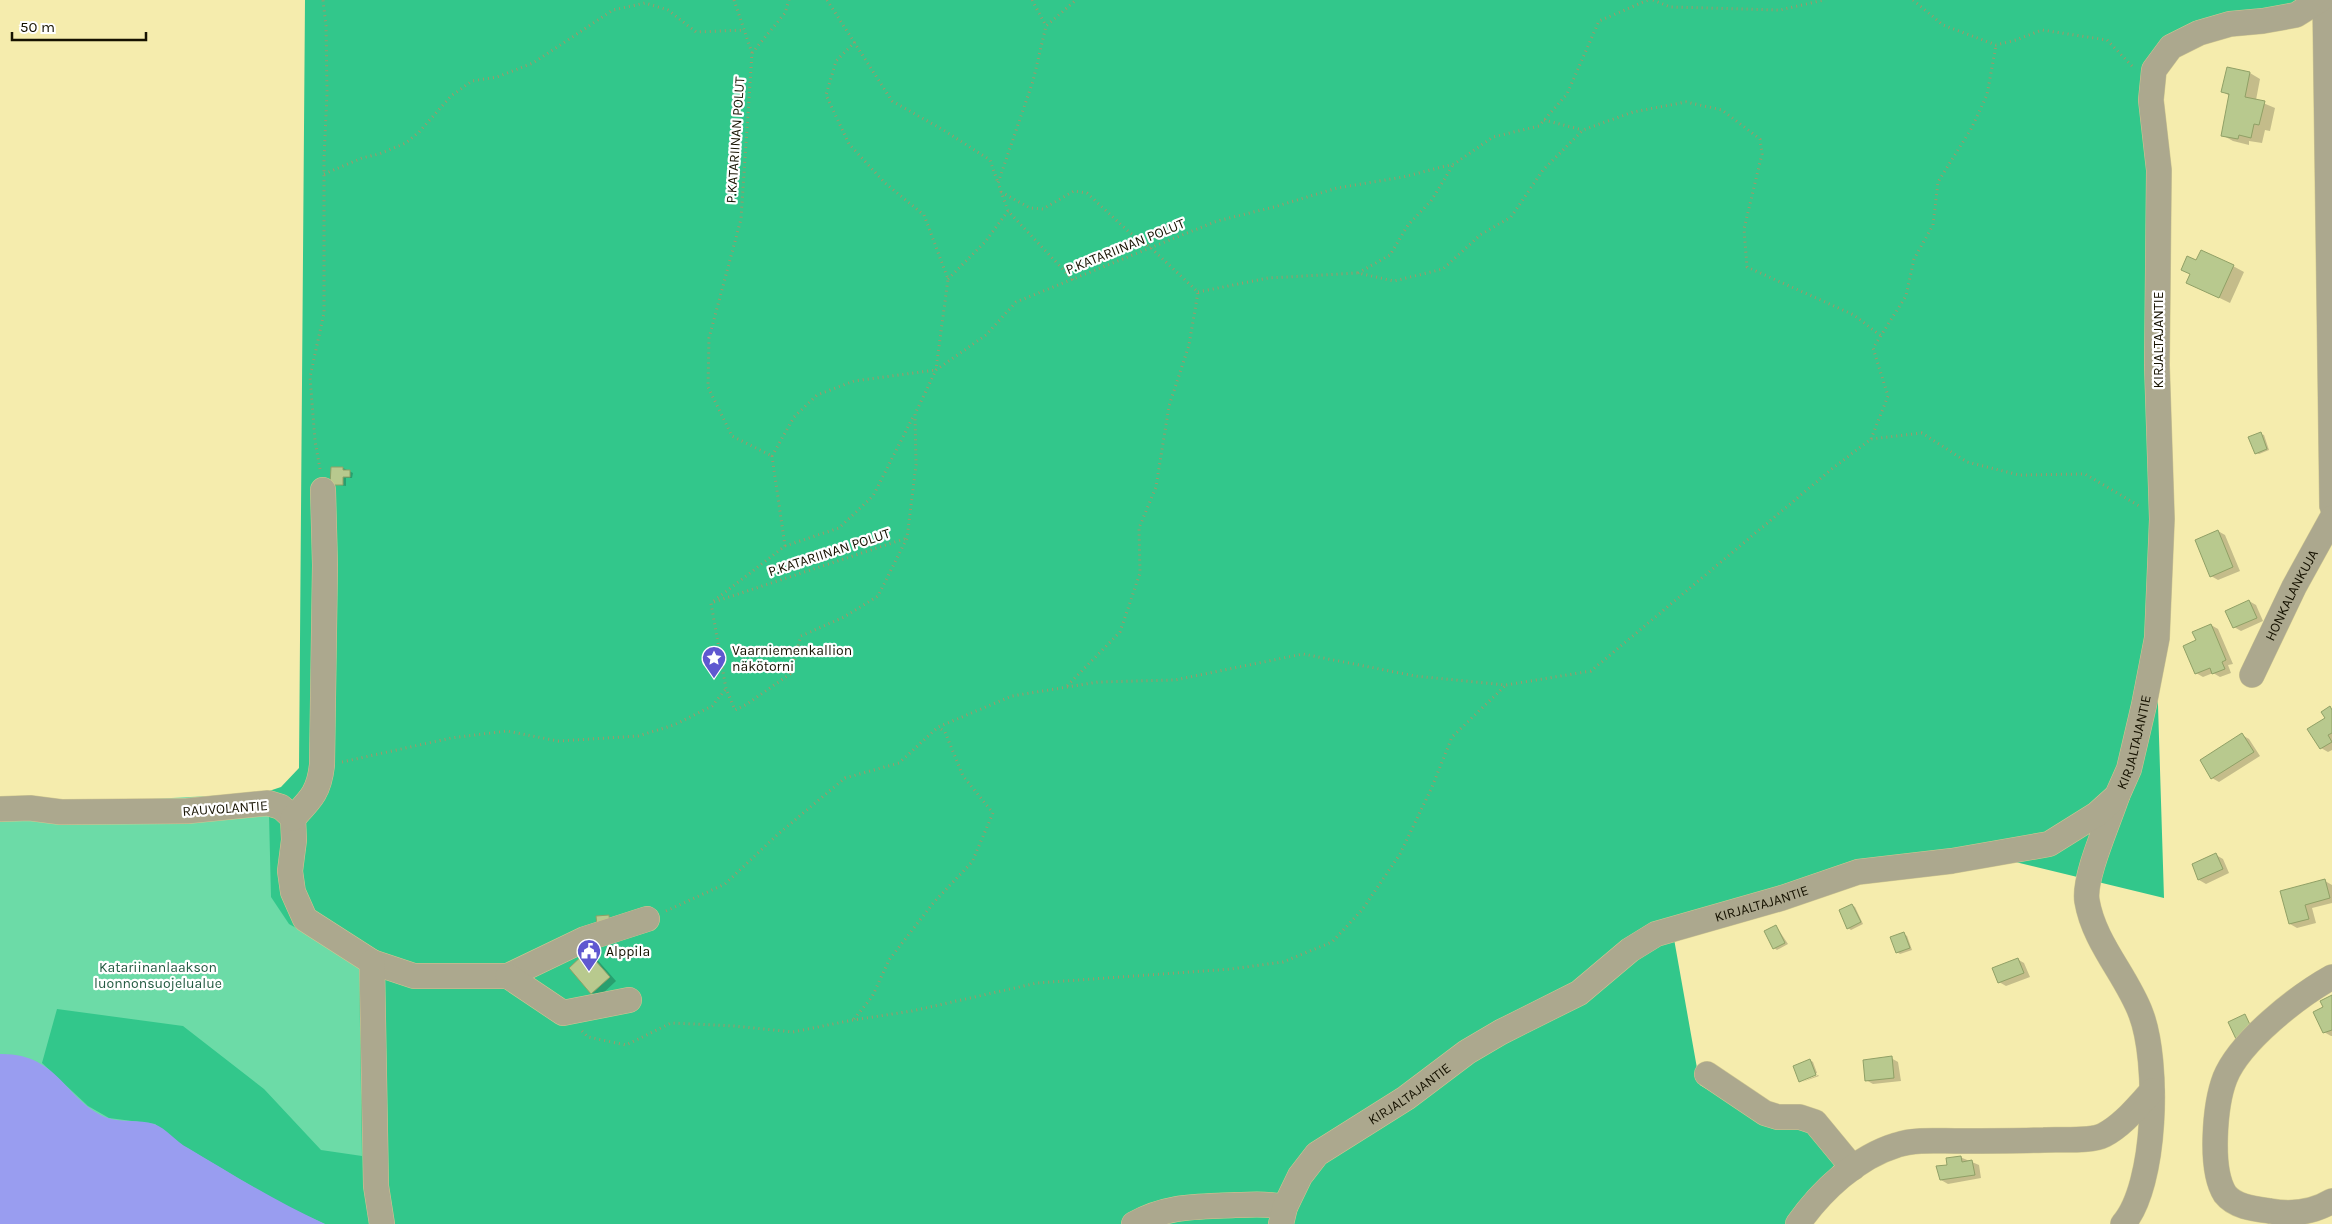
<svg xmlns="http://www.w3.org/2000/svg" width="2332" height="1224" font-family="Karla,sans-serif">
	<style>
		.green { fill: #6cdba7 }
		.forest { fill: #32c78b }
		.water { fill: #999df0 }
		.shadow { fill: #0003 }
		.building { fill: #b8c98e; stroke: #90a066 }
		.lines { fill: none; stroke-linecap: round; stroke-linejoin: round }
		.minor-casing { stroke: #d1c991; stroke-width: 26 }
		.path { stroke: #9f986a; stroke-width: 3; stroke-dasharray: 1 4; stroke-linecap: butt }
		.minor { stroke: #aca88e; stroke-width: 25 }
		.labels { text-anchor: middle; stroke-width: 4.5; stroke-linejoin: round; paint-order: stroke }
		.street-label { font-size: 14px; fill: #161200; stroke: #fff }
		.poi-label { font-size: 14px; fill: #161200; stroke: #fff; text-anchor: start }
		.park-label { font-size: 14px; fill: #245b42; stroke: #fff }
	</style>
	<rect width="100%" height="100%" fill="#f5ecad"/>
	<path class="green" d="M263 793 372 962 569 1224H0V802L59 804Z"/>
	<path class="forest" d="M305 0H2309L2155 50 2147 175 2148 384 2164 898 1970 851 1671 922 1700 1085 1754 1117 1800 1127 1824 1144 1836 1163 1786 1224H325L292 1209 258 1190 182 1145 155 1124 109 1118 88 1106 42 1063 57 1009 183 1026 264 1089 321 1150 362 1156 359 963 289 924 271 897 269 815 263 793 281 787 299 768Z"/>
	<path class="water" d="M0 1054C60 1053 65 1102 108 1118 122 1123 139 1119 154 1124 166 1128 176 1142 188 1148 233 1175 277 1202 325 1224H0Z"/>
	<path class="shadow" d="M2250 73 2260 79 2256 100 2275 108 2270 131 2265 130 2262 143 2249 141V145L2233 141 2222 135 2230 96 2223 92Z
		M2197 262 2233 266 2244 272 2230 303 2199 288Z
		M2261 434 2264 435 2269 450 2259 454 2256 453Z
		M343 468 353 473 352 478H346V486L332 484Z
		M2218 531 2225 535 2240 571 2218 580 2211 576Z
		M2249 601 2256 605 2263 621 2241 631 2234 627 2227 611Z
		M2211 625 2218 629 2233 664 2228 665 2231 673 2220 677 2213 673 2203 677 2196 673 2198 641Z
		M2330 708 2332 709V750L2328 752 2321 748Z
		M2242 735 2249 739 2260 756 2219 782 2212 778Z
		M2216 855 2223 859 2229 873 2206 884 2199 880 2193 865Z
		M2325 881 2332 885V903L2312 908 2316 923 2297 928 2290 924 2282 892Z
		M1852 905 1855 907 1863 924 1851 930 1848 928Z
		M1776 926 1788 944 1777 950 1774 948Z
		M1904 934 1907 936 1912 950 1900 954 1897 952Z
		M587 952 594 956 616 981 599 997 592 993Z
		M2017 959 2024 963 2030 977 2006 986 1999 982Z
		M2332 997V1036H2331L2324 1032 2325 1008Z
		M1891 1058 1898 1062 1901 1081 1873 1084 1866 1080Z
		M1810 1060 1813 1062 1817 1073 1800 1080Z
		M1818 1075 1819 1076 1802 1082Z
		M1960 1157 1979 1165 1981 1178 1948 1184 1941 1180 1948 1166Z"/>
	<path class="building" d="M2227 67 2250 72 2245 97 2265 101 2259 125 2254 124 2251 138 2239 135 2238 139 2221 136 2229 94 2221 92Z
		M2201 250 2234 265 2219 298 2186 283 2190 274 2181 270 2187 256 2196 260Z
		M2261 432 2267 449 2255 454 2248 437Z
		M331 467H343V470H350V477H343V485H330Z
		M2218 530 2233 567 2210 577 2195 540Z
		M2249 600 2257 618 2233 628 2225 611Z
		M2211 624 2226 660 2222 662 2225 669 2212 674 2210 668 2195 674 2183 646 2196 640 2192 632Z
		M2330 706 2332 710V733L2328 735 2332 742 2320 749 2307 729 2325 718 2321 712Z
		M2242 733 2254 752 2211 779 2200 760Z
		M2216 853 2223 869 2198 880 2192 864Z
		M2325 879 2330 898 2305 905 2309 919 2289 924 2280 891Z
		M1852 904 1861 922 1847 929 1839 910Z
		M609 915 610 925 597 926 596 916Z
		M1776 925 1785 943 1773 949 1764 931Z
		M1904 932 1910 948 1896 953 1890 937Z
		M587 951 610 977 591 994 569 968Z
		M2018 958 2024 973 1998 983 1992 968Z
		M2332 995V1030L2323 1033 2313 1012 2323 1007 2320 1001Z
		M2245 1014 2253 1031 2236 1039 2228 1022Z
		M1892 1056 1894 1078 1865 1081 1863 1060Z
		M1810 1059 1816 1075 1799 1082 1793 1066Z
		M1961 1156 1962 1162 1972 1160 1975 1175 1940 1180 1936 1166 1947 1165 1946 1158Z"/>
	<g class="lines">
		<g class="minor-casing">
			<g id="minor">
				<path d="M2325 0 2332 506"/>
				<path id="s1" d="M2252 675 2294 587 2332 518"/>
				<path d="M2117 796C2109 821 2083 878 2087 901 2094 943 2127 976 2141 1014 2159 1061 2157 1185 2123 1224"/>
				<path d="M0 809 30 808 61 812 187 811 268 803 281 807 293 818 294 840 290 871 293 892 305 919 372 962 414 976H508L585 939 647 919"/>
				<path d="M293 818C311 799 319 792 322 765L325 565 323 490"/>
				<path d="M372 962 376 1186 382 1224"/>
				<path d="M508 976 563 1013 629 1000"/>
				<path d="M2332 977C2298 996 2240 1041 2225 1078 2215 1104 2209 1169 2225 1194 2235 1207 2255 1209 2270 1211 2292 1215 2312 1213 2332 1201"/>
				<path d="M1707 1074 1765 1113 1778 1117H1800L1815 1122 1853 1168"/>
				<path d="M1134 1224C1168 1205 1197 1207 1235 1205 1254 1205 1266 1203 1285 1207"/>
				<path id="s2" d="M1281 1224 1285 1207 1300 1176 1317 1154 1406 1098 1467 1052 1501 1032 1579 993 1630 950 1656 934 1782 898 1858 872 1952 861 2049 844 2097 814 2117 796 2129 769 2144 705 2157 638 2162 519 2157 365 2159 170 2151 100 2154 70 2171 47 2199 33 2230 24 2263 21 2296 15 2320 0"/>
				<path d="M1798 1224C1821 1191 1857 1157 1897 1145 1915 1139 1938 1141 1957 1141 1986 1141 2015 1141 2044 1140 2060 1139 2091 1142 2104 1135 2123 1125 2137 1107 2152 1091"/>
			</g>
		</g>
		<path class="path" d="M734 0 752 53 741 219 709 338 708 387 732 436 772 456
			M827 0 892 101 945 131 990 160 998 183
			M1032 0 1046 26
			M1653 0 1670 7 1780 10 1824 0
			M1913 0 1943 25 1996 45 2016 40 2042 30 2107 40 2133 67
			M855 42 836 61 826 95 849 144 885 183 924 215 948 279 936 369
			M752 53 785 13 789 0
			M1544 120 1583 130
			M324 174 362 158 379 154 406 143 419 132 451 96 472 81 497 77 533 63 613 10 645 3 668 10 696 32 744 30
			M1001 192 1030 208 1043 209 1074 191 1087 193 1129 232 1151 248 1198 292 1189 345 1169 406 1156 487 1139 528 1140 573 1120 632 1066 687
			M1358 273 1390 255 1408 225 1431 201 1453 165
			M948 279 985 242 1008 211
			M1073 280 1008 211 998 183 1033 81 1046 26 1076 0
			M1198 292 1268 278 1358 273 1394 281 1443 269 1480 235 1511 217 1543 170 1583 130 1633 112 1686 102 1722 110 1760 139 1762 154 1744 229 1747 267 1854 315 1881 336
			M1871 439 1888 396 1873 348 1906 296 1914 259 1933 225 1938 182 1971 129 1987 95 1996 45
			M772 456 785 546 711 603 726 689 735 710 747 704 790 674 801 636 844 617 878 596 907 538 916 465 915 414 936 370 986 335 1016 302 1217 221 1274 207 1337 188 1403 177 1454 164 1493 137 1539 126 1567 94 1599 21 1648 0
			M772 456 794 417 817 395 854 381 936 370
			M320 469 315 441 310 377 324 313V160L327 92 326 26 323 0
			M785 546 839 528 873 496 914 415
			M714 602 907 538
			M342 762 451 738 507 731 558 741 638 736 674 725 712 706 726 689
			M666 911 725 884 777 835 845 778 899 763 938 727 1012 696 1098 682 1175 680 1303 654 1415 676 1506 685 1591 671 1833 468 1871 439 1922 433 1967 462 2019 475 2085 474 2141 507
			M854 1019 872 997 889 960 934 902 972 862 993 813 963 776 945 732 938 727
			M582 1031 588 1037 626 1045 671 1023 734 1026 793 1032 853 1020 912 1011 1037 983 1231 969 1283 962 1332 942 1362 910 1400 854 1432 787 1452 737 1506 685"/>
		<use href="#minor" class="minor"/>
	</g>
	<defs>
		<g id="sight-pin" transform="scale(1.25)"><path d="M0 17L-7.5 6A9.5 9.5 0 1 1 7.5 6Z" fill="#5f58d0" stroke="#fff"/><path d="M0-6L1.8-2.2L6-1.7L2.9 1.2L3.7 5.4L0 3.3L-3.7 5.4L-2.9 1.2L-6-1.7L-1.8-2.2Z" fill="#fff"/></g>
		<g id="civic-pin" transform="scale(1.25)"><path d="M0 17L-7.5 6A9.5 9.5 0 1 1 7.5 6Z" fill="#5f58d0" stroke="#fff"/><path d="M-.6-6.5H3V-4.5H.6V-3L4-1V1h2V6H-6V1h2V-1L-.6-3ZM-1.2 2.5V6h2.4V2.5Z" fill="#fff"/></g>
	</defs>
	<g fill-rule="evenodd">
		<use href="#sight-pin" x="714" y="658"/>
		<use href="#civic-pin" x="589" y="951"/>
	</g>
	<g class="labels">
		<g class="street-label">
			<text transform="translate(735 140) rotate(-86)" y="5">P.KATARIINAN POLUT</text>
			<text transform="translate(1125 246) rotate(-22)" y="5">P.KATARIINAN POLUT</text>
			<text transform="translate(2158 340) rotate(-90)" y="5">KIRJALTAJANTIE</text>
			<text transform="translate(829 552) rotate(-18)" y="5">P.KATARIINAN POLUT</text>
			<text dy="5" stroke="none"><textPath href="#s1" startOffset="89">HONKALANKUJA</textPath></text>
			<text dy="5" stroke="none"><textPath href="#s2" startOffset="1030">KIRJALTAJANTIE</textPath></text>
			<text transform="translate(225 808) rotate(-4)" y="5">RAUVOLANTIE</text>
			<text dy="5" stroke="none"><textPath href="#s2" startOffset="595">KIRJALTAJANTIE</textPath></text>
			<text dy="5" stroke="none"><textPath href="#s2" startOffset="190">KIRJALTAJANTIE</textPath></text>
		</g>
		<g class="poi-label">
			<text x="732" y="655">Vaarniemenkallion<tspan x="732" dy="16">näkötorni</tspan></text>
			<text x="606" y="956">Alppila</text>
		</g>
		<g class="park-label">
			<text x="158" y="972">Katariinanlaakson<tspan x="158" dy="16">luonnonsuojelualue</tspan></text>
		</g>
	</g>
	<path d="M12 32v8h134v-8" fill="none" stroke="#161200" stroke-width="2.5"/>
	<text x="20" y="32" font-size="15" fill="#161200" stroke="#ffffff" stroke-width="4" paint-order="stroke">50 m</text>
</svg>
